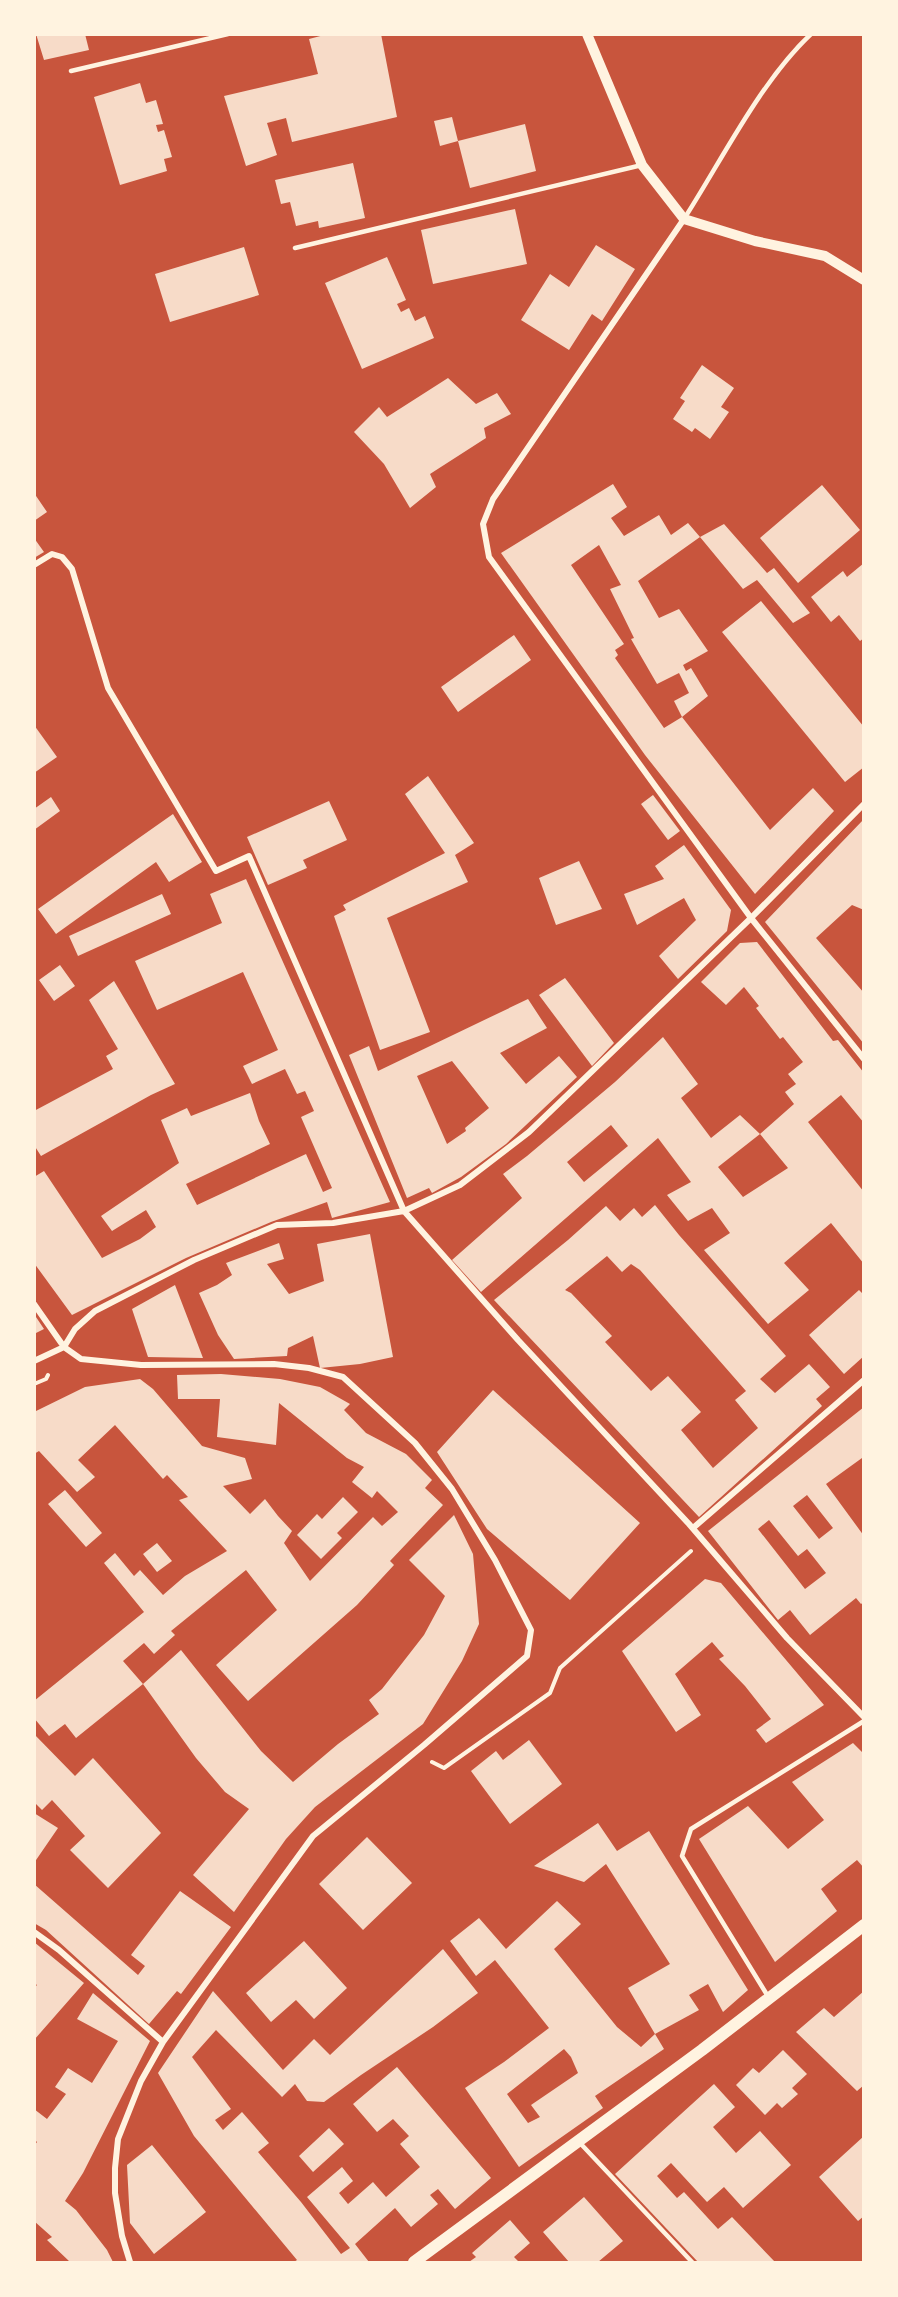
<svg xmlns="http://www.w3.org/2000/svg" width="898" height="2297" font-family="Ubuntu,sans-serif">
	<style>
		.building { fill: #f7dbc8; fill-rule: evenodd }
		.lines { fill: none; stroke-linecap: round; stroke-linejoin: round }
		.path { stroke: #fff3e0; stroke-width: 4 }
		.service { stroke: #fff3e0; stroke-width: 4.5 }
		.minor { stroke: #fff3e0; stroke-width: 6 }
		.tertiary { stroke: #fff3e0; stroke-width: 10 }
		.secondary { stroke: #fff3e0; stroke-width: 12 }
	</style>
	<rect width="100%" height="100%" fill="#c8553d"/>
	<path class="building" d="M36 34H85L89 50 44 60Z
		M328 34H381L397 117 292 142 286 118 267 123 277 155 246 166 224 96 318 74 309 39Z
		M140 83 146 103 156 100 163 124 156 125 158 132 164 130 172 157 164 159 167 171 120 185 94 97Z
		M452 117 458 141 525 124 536 171 470 188 458 141 440 146 434 121Z
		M353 163 365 218 319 228 318 221 296 226 290 202 281 204 275 180Z
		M515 209 527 264 433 284 421 230Z
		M596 245 635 269 602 321 592 314 569 350 521 320 550 274 569 287Z
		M244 247 259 295 170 322 155 274Z
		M387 257 406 300 397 304 401 312 409 308 415 321 425 316 434 338 362 369 325 283Z
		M702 365 734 388 721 407 729 412 710 439 695 428 692 432 673 419 685 401 680 398Z
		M448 378 476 404 497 393 511 414 484 428 486 438 430 474 436 487 410 508 384 464 354 432 379 407 387 417Z
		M613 484 627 507 611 518 624 536 659 515 671 535 688 523 700 537 638 581 659 618 679 609 708 651 683 665 686 671 691 668 708 696 682 717 674 701 689 693 679 673 657 684 631 639 634 638 610 589 621 585 599 545 571 565 624 644 615 650 618 655 615 658 664 728 682 717 770 830 813 788 834 811 755 894 645 755 501 553Z
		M822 485 860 530 798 583 760 538Z
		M34 493 47 512 34 521Z
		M724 524 767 573 774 568 810 613 793 623 757 580 743 589 700 537Z
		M34 538 44 552 34 558Z
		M864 563V638L860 641 839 615 831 622 811 597 843 571 847 577Z
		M761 601 864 727V767L845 782 722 632Z
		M514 635 531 660 458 712 441 687Z
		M34 725 57 757 34 773Z
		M428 776 474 843 455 855 468 882 387 918 430 1032 380 1050 334 916 346 910 343 905 445 853 405 794Z
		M653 795 680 831 668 840 641 804Z
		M51 797 60 811 34 830V809Z
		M329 801 347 840 303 860 307 868 268 885 247 837Z
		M173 814 202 862 169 882 156 862 56 934 38 909Z
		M864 819V910L852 905 816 938 864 993V1044L765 922Z
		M684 845 731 910 727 931 678 979 659 956 696 920 684 898 637 925 624 894 664 879 655 866Z
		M579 861 602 909 556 925 539 878Z
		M246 879 390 1202 332 1218 327 1202 271 1222 186 1258 72 1315 34 1263V1177L44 1171 102 1258 140 1239 156 1227 146 1210 112 1231 101 1216 179 1163 161 1120 187 1108 191 1116 250 1093 259 1121 270 1144 186 1184 197 1205 306 1154 323 1192 332 1188 301 1117 314 1111 305 1091 297 1094 285 1069 252 1084 243 1066 278 1050 243 972 157 1010 135 961 222 923 210 894Z
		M162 894 171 914 78 956 69 936Z
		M757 942 833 1041 838 1040 864 1073V1123L841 1095 808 1122 864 1192V1264L831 1223 784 1263 809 1290 768 1324 704 1250 730 1233 712 1208 688 1221 667 1195 691 1182 658 1138 481 1292 452 1260 522 1198 503 1174 527 1156 615 1082 663 1037 698 1084 681 1098 711 1138 740 1115 760 1134 718 1167 743 1197 788 1168 760 1134 794 1104 785 1092 796 1084 788 1074 803 1062 783 1037 780 1039 756 1008 759 1006 744 987 726 1005 701 982 740 943ZM611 1125 628 1146 584 1182 567 1162Z
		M60 965 75 986 54 1001 39 980Z
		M565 978 614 1043 592 1066 539 995Z
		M114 981 175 1084 151 1095 41 1156 34 1145V1111L113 1069 106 1056 118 1049 89 1000Z
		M528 999 547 1028 500 1053 526 1084 559 1056 577 1077 506 1144 461 1177 432 1193 429 1188 407 1198 349 1055 369 1046 378 1071ZM452 1061 489 1108 465 1128 466 1131 447 1144 417 1076Z
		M655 1205 679 1235 786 1356 760 1379 775 1393 809 1364 830 1387 816 1399 822 1406 699 1517 494 1300 568 1240 606 1206 620 1221 634 1208 642 1217ZM607 1256 622 1272 631 1264 640 1270 746 1391 735 1400 758 1428 713 1468 681 1430 701 1412 668 1376 651 1391 605 1342 612 1336 571 1293 565 1290Z
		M370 1234 393 1357 360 1364 320 1368 313 1336 288 1348 287 1356 234 1359 218 1335 199 1293 217 1285 232 1275 226 1263 279 1243 284 1259 267 1264 289 1294 324 1281 317 1244Z
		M175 1285 203 1358 148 1357 132 1309Z
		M859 1290 864 1295V1356L844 1374 809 1335Z
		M34 1314 44 1329 34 1334Z
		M221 1374 280 1379 320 1387 350 1404 344 1410 366 1433 406 1454 432 1480 425 1488 443 1505 390 1561 394 1565 357 1605 248 1701 216 1665 277 1610 246 1570 171 1631 175 1635 154 1654 144 1643 123 1661 143 1684 76 1738 65 1724 49 1736 34 1718V1701L144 1612 104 1563 115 1553 134 1576 140 1570 163 1595 185 1576 227 1551 179 1500 188 1497 167 1475 163 1479 115 1425 78 1460 95 1477 77 1492 39 1451 34 1454V1412L85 1387 140 1379 153 1389 202 1446 245 1458 252 1479 223 1486 250 1514 265 1499 278 1516 292 1531 284 1543 310 1581 373 1517 382 1526 398 1512 377 1491 372 1498 352 1482 364 1467 347 1458 279 1403 276 1445 217 1437 220 1399H178L177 1375Z
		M493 1390 640 1523 570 1600 487 1529 437 1452Z
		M864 1407V1460L862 1458 826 1484 864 1536V1602L861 1604 856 1598 810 1635 790 1610 778 1620 708 1531ZM807 1495 833 1528 819 1539 793 1506ZM769 1520 798 1556 807 1549 826 1573 805 1589 758 1529Z
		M65 1490 102 1533 86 1547 48 1504Z
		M343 1497 358 1512 337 1533 342 1538 321 1559 297 1535 317 1514 322 1519Z
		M454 1515 473 1554 479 1624 462 1661 423 1724 315 1807 286 1839 234 1912 193 1875 249 1809 225 1792 196 1758 143 1684 181 1650 261 1751 293 1782 338 1744 379 1714 369 1700 382 1689 424 1635 445 1596 409 1560Z
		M157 1543 172 1561 157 1572 143 1554Z
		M705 1579 721 1583 824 1705 766 1743 756 1730 771 1719 745 1686 719 1659 724 1656 712 1642 675 1674 701 1715 676 1732 622 1651Z
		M34 1734 75 1776 93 1758 161 1833 108 1888 70 1850 85 1836 52 1800 42 1810 34 1802Z
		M529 1740 562 1784 510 1824 471 1771 496 1751 503 1760Z
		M853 1743 864 1754V1868L857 1860 821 1889 837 1911 775 1962 699 1839 748 1806 788 1849 824 1820 792 1782Z
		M34 1813 58 1828 34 1863Z
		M598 1823 617 1851 649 1831 748 1990 723 2012 708 1984 689 1995 699 2010 655 2034 628 1988 670 1964 606 1864 584 1882 534 1866Z
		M367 1837 412 1883 363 1930 319 1884Z
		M34 1884 138 1975 145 1966 131 1955 180 1891 231 1927 181 1994 177 1991 149 2024 46 1930 34 1923Z
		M557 1901 581 1924 554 1949 617 2027 641 2047 655 2034 664 2049 595 2096 603 2108 519 2167 465 2088 504 2062 549 2028 495 1960 476 1976 450 1941 479 1918 506 1949ZM564 2049 571 2057 578 2073 531 2105 540 2117 528 2123 507 2094Z
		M304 1941 347 1988 314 2019 296 2000 271 2022 246 1993Z
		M34 1942 84 1983 34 2040V1988L37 1985 34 1983Z
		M443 1949 478 1993 433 2027 361 2075 324 2102 307 2101 295 2084 282 2097 216 2030 192 2057 231 2109 215 2120 223 2130 242 2112 269 2143 258 2152 301 2202 341 2254 350 2248 307 2197 342 2167 353 2181 339 2193 348 2204 373 2182 386 2197 420 2167 400 2144 409 2136 393 2119 377 2132 353 2104 397 2067 491 2178 455 2209 438 2189 430 2195 438 2204 411 2227 395 2208 355 2244 369 2262H294L297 2260 194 2136 158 2073 213 1991 283 2070 314 2039 330 2055Z
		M864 1991V2085L857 2091 796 2032 824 2008 834 2017Z
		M93 1993 150 2041 83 2173 65 2201 76 2210 107 2250 113 2262H70L47 2240 52 2237 34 2221V2146L37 2142 34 2139V2109L47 2119 66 2094 55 2087 68 2068 92 2083 118 2041 77 2019Z
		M783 2050 807 2074 792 2088 798 2094 782 2108 777 2103 765 2115 736 2085 753 2068 759 2073Z
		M714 2084 735 2107 713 2127 736 2153 760 2131 791 2165 743 2208 724 2187 707 2202 671 2163 657 2176 677 2198 684 2192 718 2229 732 2217 775 2262H698L615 2174Z
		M329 2128 344 2144 313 2172 299 2156Z
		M864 2136V2216L858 2221 819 2177Z
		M152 2145 206 2212 154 2254 130 2223 127 2165Z
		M584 2197 623 2241 598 2262H569L543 2232Z
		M510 2220 530 2243 514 2257 519 2262H469L476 2257 472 2253Z"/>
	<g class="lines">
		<path class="path" d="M34 1384 46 1379 48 1375
			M432 1762 444 1768 550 1693 560 1668 691 1551"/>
		<path class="service" d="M71 71 228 34
			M684 219C722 160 760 82 811 34
			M295 248 642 165
			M769 1998 682 1856 691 1829 864 1721
			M580 2143 692 2262"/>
		<path class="minor" d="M684 219 493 499 483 524 489 557 751 918 864 1059
			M34 565 52 554 62 557 72 569 108 688 216 871 249 856 404 1211 518 1340 689 1524 787 1638 864 1717
			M34 1304 64 1347 81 1359 141 1365 274 1364 309 1368 343 1377 415 1443 452 1489 495 1560 531 1630 527 1656 424 1745 313 1836 163 2042 141 2081 118 2139 115 2168V2193L122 2236 130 2262
			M34 1361 64 1347 75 1329 95 1311 194 1260 277 1225 333 1223 404 1211 460 1185 529 1132 751 918 864 804
			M693 1528 864 1380
			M34 1932 59 1950 163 2042"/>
		<path class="tertiary" d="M587 34 642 165 684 219 755 241 825 256 864 280"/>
		<path class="secondary" d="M414 2262 702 2050 864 1925"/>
	</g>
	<rect width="898" height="2297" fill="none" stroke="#fff3e0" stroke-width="72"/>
</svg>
